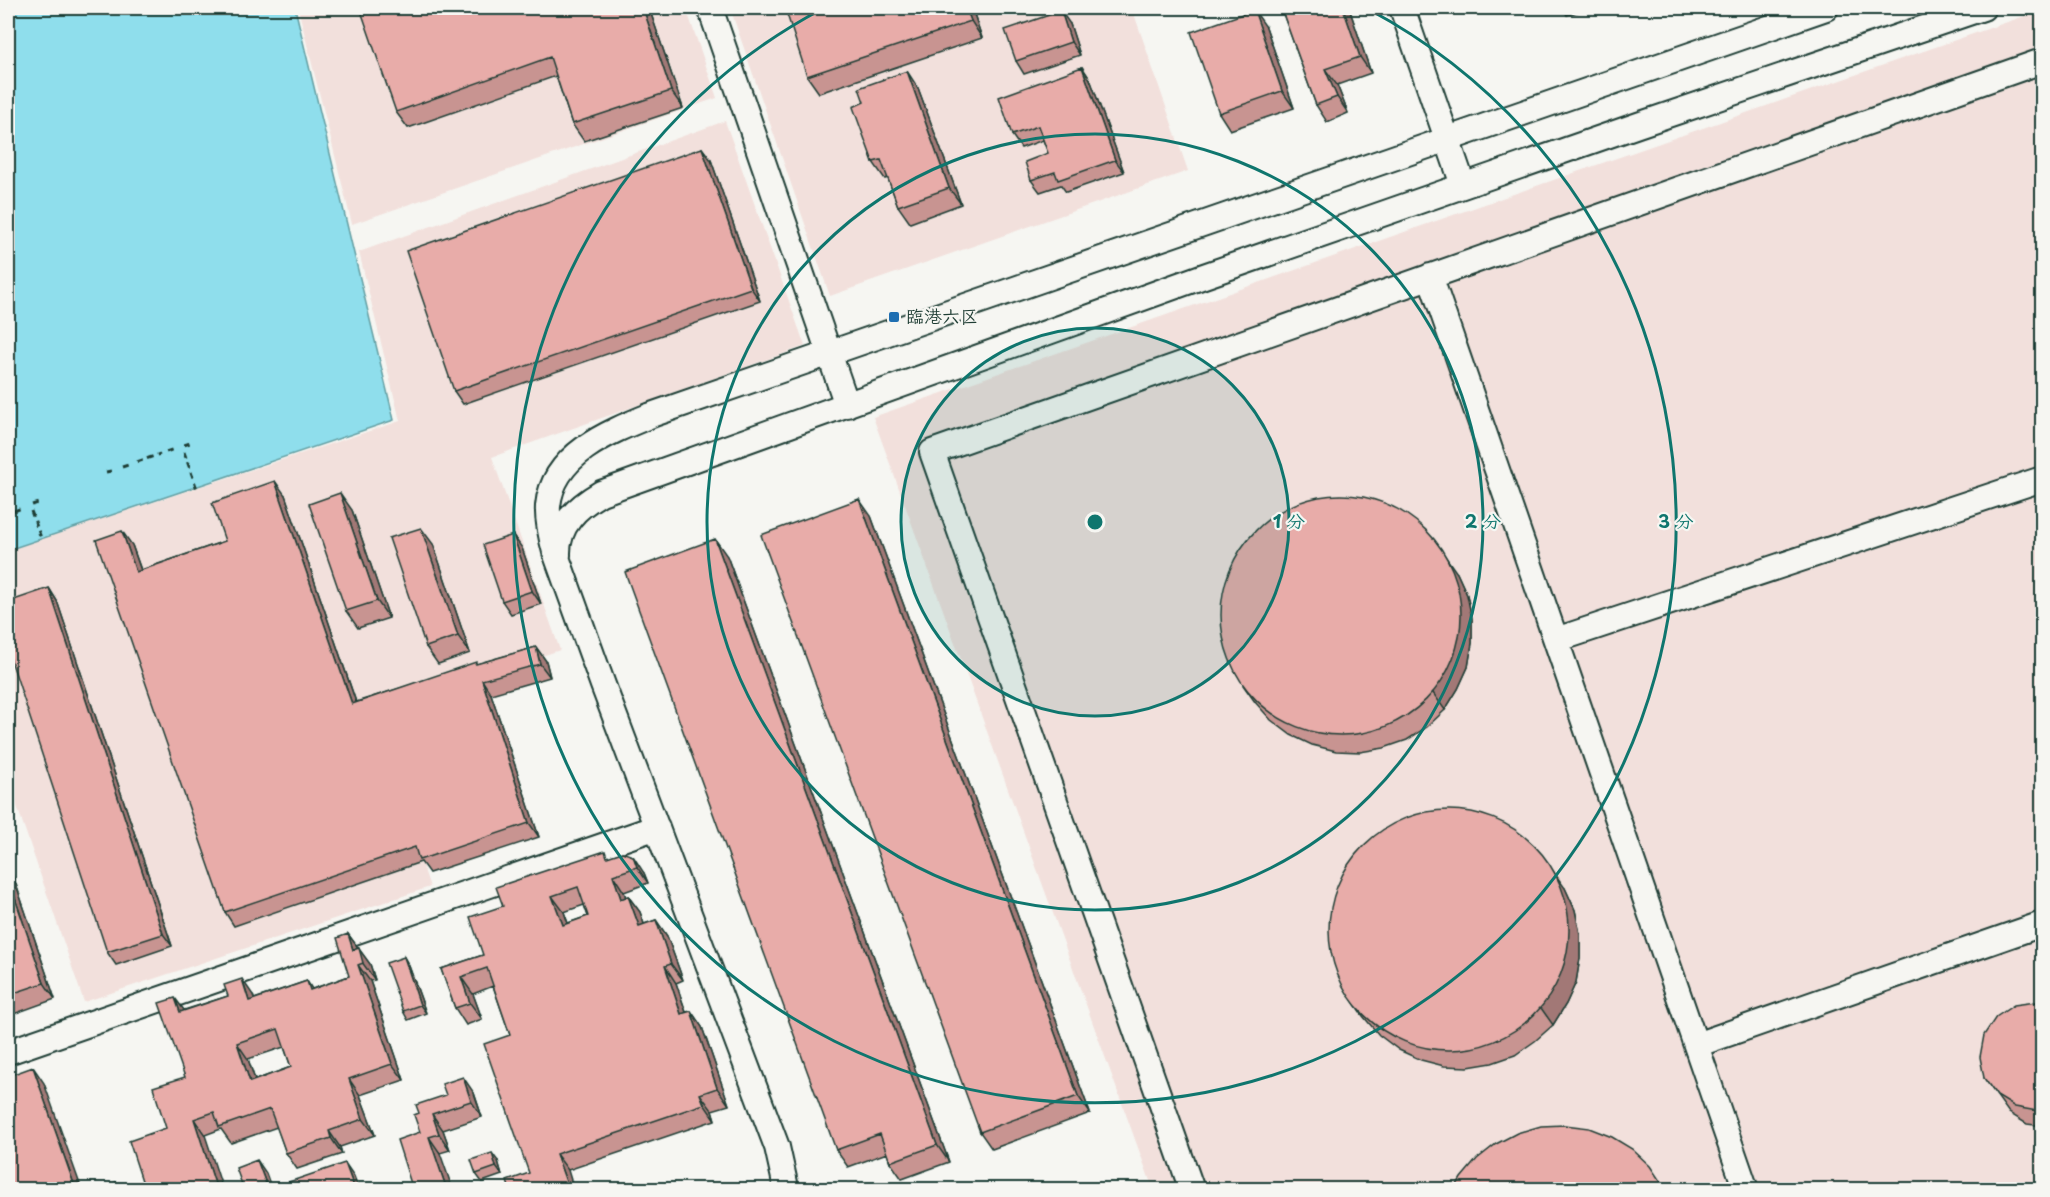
<svg xmlns="http://www.w3.org/2000/svg" width="2050" height="1197" font-family="'Playpen Sans','Klee One',sans-serif">
	<style>
		.built { fill: #f2e0dc }
		.water { fill: #8fdeec; stroke: #629ea2; stroke-width: 1.5 }
		.lines { fill: none; stroke-linecap: round; stroke-linejoin: round }
		.minor-casing { stroke: #1f3d34; stroke-width: 28 }
		.path { stroke: #1f3d34; stroke-width: 3; stroke-dasharray: 6 4.5; stroke-linecap: butt }
		.minor { stroke: #f6f6f2; stroke-width: 24 }
		.wall { fill: #c89491; stroke: #1f3d34; stroke-width: 1.5; fill-rule: evenodd }
		.shaded-wall { fill: #a27876; stroke: #1f3d34; stroke-width: 1.5 }
		.building { fill: #e8aca9; stroke: #1f3d34; stroke-width: 1.5; fill-rule: evenodd }
		.ring { fill: none; stroke: #0f766e; stroke-width: 3 }
		.poi-dot { fill: #1f6fb2; stroke: #f6f6f2; stroke-width: 2 }
		.labels { text-anchor: middle; stroke-width: 4.5; stroke-linejoin: round; paint-order: stroke }
		.poi-label { font-size: 18px; font-weight: bold; fill: #1f3d34; stroke: #f6f6f2; text-anchor: start }
		.centre { fill: #0f766e; stroke: #f6f6f2; stroke-width: 3 }
		.ring-label { font-size: 18px; text-anchor: middle; font-weight: bold; fill: #0f766e; stroke: #f6f6f2; stroke-width: 4.5; stroke-linejoin: round; paint-order: stroke }
	</style>
	<rect width="100%" height="100%" fill="#f6f6f2"/>
	<filter id="ink" filterUnits="userSpaceOnUse"><feTurbulence type="fractalNoise" baseFrequency=".0167" numOctaves="2"/><feDisplacementMap in="SourceGraphic" scale="12" xChannelSelector="R" yChannelSelector="G"/><feConvolveMatrix kernelMatrix="1 2 1 2 8 2 1 2 1" color-interpolation-filters="sRGB"/></filter>
	<g filter="url(#ink)">
		<path class="built" d="M298 8H686L717 98 352 224Z
			M730 8H1132L1188 171 830 296Z
			M2042 10V1189H1153L873 417Z
			M725 121 805 346 492 457 560 650 370 713 430 887 84 1002 8 780V550L400 421 359 252Z"/>
		<path class="water" d="M8 8H295L394 420 8 550Z"/>
		<g class="lines">
			<g class="minor-casing">
				<path id="minor" d="M710 8 847 405
					M1402 8 1463 185
					M1430 276 1746 1190
					M558 555C557 525 577 507 601 493L1204 276 1638 125 1983 8
					M1556 640 2042 479
					M1696 1045 2042 924
					M8 1052 657 827
					M784 1190 785 1183 777 1147 603 685 555 552C551 537 547 521 548 506 553 453 612 431 654 414L1826 8
					M1192 1190 932 452 2042 61"/>
			</g>
			<path class="path" d="M184 445 190 443
				M166 452 174 449
				M184 452 197 489
				M137 462 160 454
				M122 467 131 464
				M106 472 111 471
				M32 505 38 503
				M14 511 22 508
				M31 511 41 538"/>
			<use href="#minor" class="minor"/>
		</g>
		<path class="wall" d="M649 8 683 108 584 141 572 124 556 76 408 128 396 112Z
			M972 8 982 38 819 93 807 76Z
			M1281 8H1349L1371 73 1337 85 1348 113 1327 122 1316 105Z
			M1562 8H1589L1567 15Z
			M1070 24 1080 55 1024 74 1016 61Z
			M1266 27 1294 108 1230 130 1219 113Z
			M1082 67 1090 79 1124 172 1066 192 1061 185 1040 192 1031 180 1048 153 1043 140 1021 148 1012 135Z
			M918 88 961 204 910 223 898 206 888 178 885 179 873 162Z
			M702 148 711 160 760 301 463 404 454 391Z
			M285 495 356 702 477 664 536 647 546 661 550 677 491 694 539 837 429 873 421 862 234 926 225 912 132 545 141 570 225 541Z
			M352 510 389 618 358 628 346 611Z
			M871 516 1090 1113 992 1149 980 1132Z
			M433 544 470 653 438 664 426 647Z
			M522 548 541 604 511 614 502 601Z
			M727 556 949 1162 902 1179 890 1162 887 1153 848 1167 836 1150Z
			M1457 573 1467 595 1472 619V643L1468 667 1458 689 1445 710 1427 727 1407 740 1384 748 1360 752 1336 751 1312 745 1291 735 1271 720 1255 702 1243 685Z
			M49 588 57 601 172 946 116 965 107 952Z
			M622 852 644 873 648 883 624 892 626 897 628 896 640 912 644 924 656 920 667 936 683 980 676 983 686 1012 691 1011 702 1027 729 1105 712 1110 715 1120 568 1170 529 1173 510 1035 493 986 473 994 482 1019 466 1025 455 1008 441 969 483 955 503 906 609 857ZM584 905 588 916 568 923 564 912Z
			M8 861 55 999 8 1016Z
			M1565 888 1575 910 1580 934V958L1576 982 1566 1004 1553 1025 1535 1041 1515 1055 1492 1063 1468 1067 1444 1066 1421 1060 1399 1050 1379 1035 1363 1016 1352 1000Z
			M348 934 370 964 375 980 370 981 404 1080 360 1095 375 1135 340 1147 342 1154 297 1169 286 1153 277 1127 231 1143 221 1129 205 1135 166 1128 185 1077 184 1010 228 996 253 995 254 999 307 981 312 989 349 976ZM284 1047 291 1067 255 1080 248 1059Z
			M404 957 409 966 426 1013 408 1020 403 1011Z
			M2043 1004V1126L2027 1124 2009 1113 1984 1078Z
			M474 1093 482 1117 443 1130 450 1150 440 1153 420 1132 419 1113Z
			M498 1161 502 1175 482 1182 476 1174Z"/>
		<path class="shaded-wall" d="M643 8H649L683 108 671 91Z
			M966 8H972L982 38 971 21Z
			M1343 8H1349L1371 73 1360 57Z
			M1254 10 1266 27 1294 108 1282 91Z
			M1061 11 1070 24 1080 55 1071 42Z
			M1082 67 1090 79 1124 172 1115 160Z
			M1325 69 1337 85 1348 113 1337 97Z
			M907 71 918 88 961 204 949 188Z
			M702 148 711 160 760 301 751 288Z
			M275 481 285 495 361 717 352 704Z
			M340 493 352 510 389 618 377 601Z
			M859 499 871 516 1090 1113 1078 1096Z
			M421 528 433 544 470 653 458 636Z
			M122 531 132 545 146 585 136 572Z
			M513 535 522 548 541 604 532 591Z
			M715 539 727 556 949 1162 937 1145Z
			M1445 556 1457 573 1467 595 1472 619V643L1468 667 1458 689 1445 710 1433 693Z
			M49 588 57 601 172 946 163 934Z
			M536 647 546 661 550 677 540 664Z
			M482 680 491 694 539 837 529 823Z
			M633 856 644 873 648 883 637 867Z
			M8 861 55 999 44 983 8 878Z
			M1553 871 1565 888 1575 910 1580 934V958L1576 982 1566 1004 1553 1025 1541 1008Z
			M613 875 624 892 632 915 621 899Z
			M552 896 564 912 574 941 563 925Z
			M628 896 640 912 650 942 639 926Z
			M656 920 667 936 683 980 671 964Z
			M348 934 370 964 375 980 353 950Z
			M404 957 409 966 426 1013 420 1005Z
			M358 965 370 981 404 1080 392 1064Z
			M665 966 676 983 692 1030 681 1014Z
			M461 977 473 994 482 1019 470 1003Z
			M242 979 253 995 260 1017 249 1001Z
			M175 998 187 1014 180 1012Z
			M691 1011 702 1027 729 1105 717 1088Z
			M237 1043 248 1059 261 1098 250 1082Z
			M33 1067 44 1083 82 1190H76Z
			M463 1077 474 1093 482 1117 471 1101Z
			M349 1079 360 1095 375 1135 363 1119Z
			M700 1094 712 1110 715 1120 704 1104Z
			M432 1114 443 1130 450 1150 439 1134Z
			M194 1119 205 1135 223 1190H217Z
			M329 1131 340 1147 342 1154 331 1138Z
			M429 1137 440 1153 453 1190H447Z
			M492 1153 498 1161 502 1175 496 1167Z
			M556 1154 568 1170 574 1190H569Z
			M257 1160 266 1173 272 1190 268 1189Z
			M345 1163 354 1176 359 1190H355Z"/>
		<path class="building" d="M360 8H643L671 91 572 124 550 57 396 112Z
			M785 8H966L971 21 807 76Z
			M1281 8H1343L1360 57 1325 69 1337 97 1316 105Z
			M1254 10 1282 91 1219 113 1191 32Z
			M1061 11 1071 42 1016 61 1005 30Z
			M1082 67 1115 160 1058 180 1055 172 1031 180 1025 162 1048 153 1038 126 1012 135 999 97Z
			M907 71 949 188 898 206 881 160 873 162 853 107 864 102 859 88Z
			M702 148 751 288 454 391 406 251Z
			M275 481 352 704 476 662V664L536 647 540 664 482 680 529 823 419 860 415 847 225 912 96 540 122 531 136 572 225 541 212 503Z
			M340 493 377 601 346 611 309 504Z
			M1221 615a120 120 0 1 1 240 0a120 120 0 1 1-240 0Z
			M859 499 1078 1096 980 1132 761 535Z
			M421 528 458 636 426 647 389 538Z
			M513 535 532 591 502 601 483 545Z
			M715 539 937 1145 890 1162 880 1134 836 1150 625 572Z
			M49 588 163 934 107 952 8 651V602Z
			M1329 930a120 120 0 1 1 240 0a120 120 0 1 1-240 0Z
			M605 851 607 857 622 852 633 856 637 867 613 875 621 899 628 896 639 926 656 920 671 964 665 966 681 1014 691 1011 717 1088 700 1094 704 1104 556 1154 569 1190H510L507 1181 529 1173 484 1044 510 1035 487 968 461 977 470 1003 455 1008 441 969 483 955 470 917 503 906 496 887ZM578 887 588 916 563 925 552 896Z
			M8 878 44 983 8 995Z
			M348 934 353 950 359 948 363 963 358 965 392 1064 349 1079 363 1119 329 1131 331 1138 286 1153 270 1109 219 1127 214 1112 194 1119 217 1190H145L129 1141 166 1128 153 1087 185 1077 159 1003 175 998 180 1012 228 996 224 985 242 979 249 1001 307 981 310 990 349 976 337 938ZM278 1029 291 1067 250 1082 237 1043Z
			M404 957 420 1005 403 1011 386 963Z
			M2036 1002 2043 1004V1109L2037 1111 2015 1107 1997 1096 1984 1078 1980 1057 1984 1035 1996 1017 2014 1005Z
			M33 1067 76 1190H8V1076Z
			M463 1077 471 1101 432 1114 439 1134 429 1137 447 1190H413L397 1140 420 1132 414 1115 419 1113 416 1105 446 1095 442 1084Z
			M1565 1125 1589 1128 1612 1137 1632 1149 1650 1166 1666 1190H1454L1461 1178 1477 1159 1496 1144 1517 1133 1541 1126Z
			M492 1153 496 1167 476 1174 471 1160Z
			M257 1160 268 1189 345 1163 355 1190H244L236 1168Z
			M116 1182 119 1190H94Z"/>
	</g>
	<circle cx="1095" cy="522" r="194" fill="#0f766e" fill-opacity=".12"/>
	<g class="ring">
		<circle cx="1095" cy="522" r="194"/>
		<circle cx="1095" cy="522" r="388"/>
		<path d="M1368 9A581 581 0 1 1 822 9"/>
	</g>
	<rect class="poi-dot" x="888" y="311" width="12" height="12" rx="3"/>
	<g class="labels">
		<g class="poi-label">
			<text x="906" y="323">臨港六区</text>
		</g>
	</g>
	<circle cx="1095" cy="522" r="9" class="centre"/>
	<g class="ring-label">
		<text x="1289" y="528">1 分</text>
		<text x="1483" y="528">2 分</text>
		<text x="1676" y="528">3 分</text>
	</g>
	<rect width="2050" height="1197" fill="none" stroke="#f6f6f2" stroke-width="30"/>
	<rect x="15" y="15" width="2020" height="1167" fill="none" stroke="#1f3d34" stroke-width="2" filter="url(#ink)"/>
</svg>
